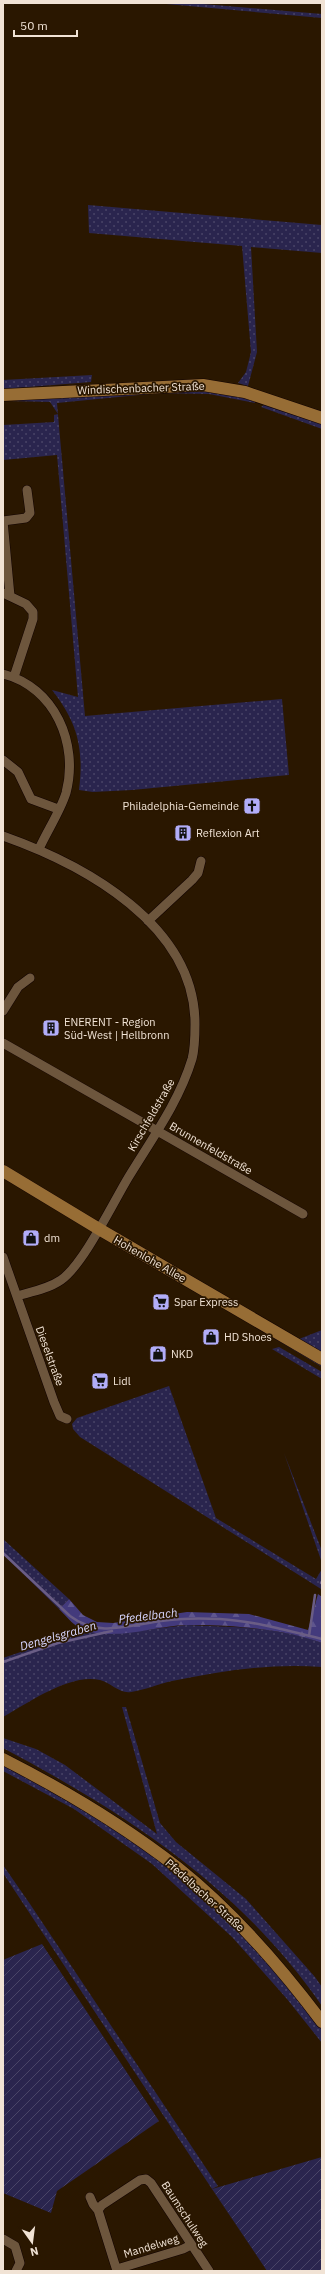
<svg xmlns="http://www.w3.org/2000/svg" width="325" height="2274" font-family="'IBM Plex Sans',sans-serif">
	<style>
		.grass { fill: url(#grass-dots) }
		.forest { fill: url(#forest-firs) }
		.garden { fill: url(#garden-furrows) }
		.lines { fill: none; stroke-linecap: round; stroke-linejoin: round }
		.stream { stroke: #6a5d85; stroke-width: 2.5 }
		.street-casing { stroke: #120300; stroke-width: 10 }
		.secondary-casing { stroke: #120300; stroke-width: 13 }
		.street { stroke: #6d563d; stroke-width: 9 }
		.secondary { stroke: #976d35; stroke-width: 12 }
		.labels { text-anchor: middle; stroke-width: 3.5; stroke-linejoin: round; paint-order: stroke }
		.street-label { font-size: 11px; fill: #f1e3d5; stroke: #2a1700 }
		.poi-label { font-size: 11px; fill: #f1e3d5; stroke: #2a1700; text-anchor: start }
		.water-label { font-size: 12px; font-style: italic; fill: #d8d7ff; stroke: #2a1700 }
	</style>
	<defs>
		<pattern id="grass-dots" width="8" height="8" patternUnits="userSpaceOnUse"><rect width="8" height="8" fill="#2a254e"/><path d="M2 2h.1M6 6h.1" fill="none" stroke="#494467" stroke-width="1.8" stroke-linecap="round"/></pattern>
		<pattern id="forest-firs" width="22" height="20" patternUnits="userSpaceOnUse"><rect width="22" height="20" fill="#433a7c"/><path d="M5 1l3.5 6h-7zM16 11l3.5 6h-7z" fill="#5f568e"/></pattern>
		<pattern id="garden-furrows" width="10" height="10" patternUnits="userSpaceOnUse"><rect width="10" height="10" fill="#2a254e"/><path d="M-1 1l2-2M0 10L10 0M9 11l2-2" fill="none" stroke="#494467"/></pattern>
	</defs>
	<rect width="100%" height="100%" fill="#2a1700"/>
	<path class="grass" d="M155 3H191L322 14V18Z
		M88 205 322 225V253L251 247 257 352 248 386 238 383 246 372 251 352 242 246 89 233Z
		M92 375 91 382 3 389V380Z
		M190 388 254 400 255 403 209 394 159 393 57 403 58 415 85 716 282 699 289 775 132 790 93 792 79 790C84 749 78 723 52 690L78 697 57 455 3 460V425L54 422V415L58 414 50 402 9 401 8 397Z
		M267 403 322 424V429L261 407Z
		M222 1307 322 1364V1367Z
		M322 1330V1354L299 1339Z
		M279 1347 322 1372V1379L272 1349Z
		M169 1386 216 1518 316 1579 322 1569 321 1589 80 1437 73 1429 72 1424 77 1418Z
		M284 1453 322 1551V1563Z
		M3 1539 69 1599 59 1609 3 1554Z
		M187 1625C232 1627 280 1627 322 1643V1667C271 1663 221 1671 172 1681 158 1684 145 1690 131 1692 120 1694 111 1683 100 1680 70 1673 28 1703 3 1717V1658L47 1643 89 1632 112 1634Z
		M122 1707H126L160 1823 176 1842 246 1899 315 1977 322 1987V2006C241 1888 127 1814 3 1748V1738L36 1749 65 1765 157 1834Z
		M3 1764 129 1837 175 1872 238 1928 296 1994 322 2029V2043L287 1999 232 1937 152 1864 74 1809 3 1771Z
		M3 1865 30 1904 218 2186 212 2189 3 1873Z"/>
	<path class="forest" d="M318 1594 322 1597V1643C286 1629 226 1624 187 1625 155 1626 123 1639 90 1632 77 1630 68 1618 59 1609L69 1599 83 1615 97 1622 113 1623 187 1612 249 1614 308 1630Z"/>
	<path class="garden" d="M42 1944 159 2121 57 2191 51 2213 3 2193V1960Z
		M322 2157V2271H267L212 2189Z"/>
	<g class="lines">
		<path class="stream" d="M3 1553 70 1616C99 1638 129 1625 161 1621 180 1618 200 1618 220 1619 254 1621 289 1631 322 1639
			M321 1583 322 1581
			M309 1636 315 1595
			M3 1662 58 1643 112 1631"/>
		<g class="street-casing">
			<path id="street" d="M3 521 10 596
				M3 521 26 518 30 513 27 490
				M3 593 26 604 33 612V619L14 677
				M3 674C55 687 79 744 66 793 60 812 47 831 39 849
				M3 760 18 772 31 799 58 809
				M3 836C85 865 195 925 195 1024 195 1036 195 1048 192 1059 179 1102 151 1140 128 1178 113 1203 83 1265 61 1280 48 1289 31 1292 17 1296
				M148 921 192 880 198 873 201 861
				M3 1011 18 987 30 978
				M3 1043 303 1214
				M3 1257 54 1402 60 1416 67 1419
				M90 2197 93 2204 98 2210 117 2271
				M98 2210 102 2205 140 2180 146 2179 151 2183 209 2271
				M3 2239 15 2246 20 2263 16 2271
				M117 2269 183 2249 191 2245"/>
		</g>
		<g class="secondary-casing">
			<path id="secondary" d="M3 395 203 385 245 392 322 418
				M3 1171 99 1229 322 1359
				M3 1759C64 1790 124 1826 178 1868 233 1912 280 1966 322 2022"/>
		</g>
		<use href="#street" class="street"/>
		<use href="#secondary" class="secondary"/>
	</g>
	<defs>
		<g id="church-square" transform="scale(0.9)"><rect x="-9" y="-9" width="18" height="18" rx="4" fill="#b2adf9" stroke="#2a1700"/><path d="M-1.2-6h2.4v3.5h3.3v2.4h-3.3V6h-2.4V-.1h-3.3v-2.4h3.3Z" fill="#111"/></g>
		<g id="building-square" transform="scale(0.9)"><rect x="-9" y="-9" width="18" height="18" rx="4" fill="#b2adf9" stroke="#2a1700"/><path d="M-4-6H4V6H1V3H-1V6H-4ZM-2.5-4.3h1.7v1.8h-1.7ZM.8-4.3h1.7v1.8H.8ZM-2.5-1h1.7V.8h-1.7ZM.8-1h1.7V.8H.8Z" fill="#111"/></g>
		<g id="shop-square" transform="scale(0.9)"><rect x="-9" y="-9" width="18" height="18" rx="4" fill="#b2adf9" stroke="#2a1700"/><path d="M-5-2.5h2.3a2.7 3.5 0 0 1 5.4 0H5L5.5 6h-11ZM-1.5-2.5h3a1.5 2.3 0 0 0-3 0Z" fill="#111"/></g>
		<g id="supermarket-square" transform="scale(0.9)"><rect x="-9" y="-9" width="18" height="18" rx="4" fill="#b2adf9" stroke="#2a1700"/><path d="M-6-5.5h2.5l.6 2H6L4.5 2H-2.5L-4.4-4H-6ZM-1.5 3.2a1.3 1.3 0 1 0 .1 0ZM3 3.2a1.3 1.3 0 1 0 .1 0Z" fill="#111"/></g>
	</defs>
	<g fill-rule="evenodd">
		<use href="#church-square" x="252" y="806"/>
		<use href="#building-square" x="183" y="833"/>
		<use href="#building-square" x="51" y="1028"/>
		<use href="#shop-square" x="31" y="1238"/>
		<use href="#supermarket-square" x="161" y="1302"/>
		<use href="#shop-square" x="211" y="1337"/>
		<use href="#shop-square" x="158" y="1354"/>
		<use href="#supermarket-square" x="100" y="1381"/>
	</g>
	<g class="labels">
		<g class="street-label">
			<text transform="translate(141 388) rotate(-2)" y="4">Windischenbacher Straße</text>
			<text transform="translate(151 1115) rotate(-60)" y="4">Kirschfeldstraße</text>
			<text transform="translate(211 1148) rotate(30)" y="4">Brunnenfeldstraße</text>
			<text transform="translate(150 1259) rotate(30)" y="4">Hohenlohe Allee</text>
			<text transform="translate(50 1356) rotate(70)" y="4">Dieselstraße</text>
			<text transform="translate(205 1895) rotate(42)" y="4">Pfedelbacher Straße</text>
			<text transform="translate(185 2214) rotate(57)" y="4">Baumschulweg</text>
			<text transform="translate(151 2246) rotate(-17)" y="4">Mandelweg</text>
		</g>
		<g class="poi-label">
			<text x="239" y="810" text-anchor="end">Philadelphia-Gemeinde</text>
			<text x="196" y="837">Reflexion Art</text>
			<text x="64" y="1026">ENERENT - Region<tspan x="64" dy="13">Süd-West | Hellbronn</tspan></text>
			<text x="44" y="1242">dm</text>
			<text x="174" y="1306">Spar Express</text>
			<text x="224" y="1341">HD Shoes</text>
			<text x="171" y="1358">NKD</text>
			<text x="113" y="1385">Lidl</text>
		</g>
		<g class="water-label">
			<text transform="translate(148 1616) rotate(-7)" y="4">Pfedelbach</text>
			<text transform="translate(58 1636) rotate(-16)" y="4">Dengelsgraben</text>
		</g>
	</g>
	<rect width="325" height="2274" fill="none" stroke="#f1e3d5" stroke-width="8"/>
	<g transform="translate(32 2242) rotate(166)" stroke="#2a1700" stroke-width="3" paint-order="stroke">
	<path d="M0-3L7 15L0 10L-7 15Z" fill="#f1e3d5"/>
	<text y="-6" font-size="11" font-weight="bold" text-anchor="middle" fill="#f1e3d5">N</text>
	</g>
	<path d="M14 30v6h63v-6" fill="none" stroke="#f1e3d5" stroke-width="2"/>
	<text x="20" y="30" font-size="12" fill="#f1e3d5" stroke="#2a1700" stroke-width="3" paint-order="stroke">50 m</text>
</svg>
